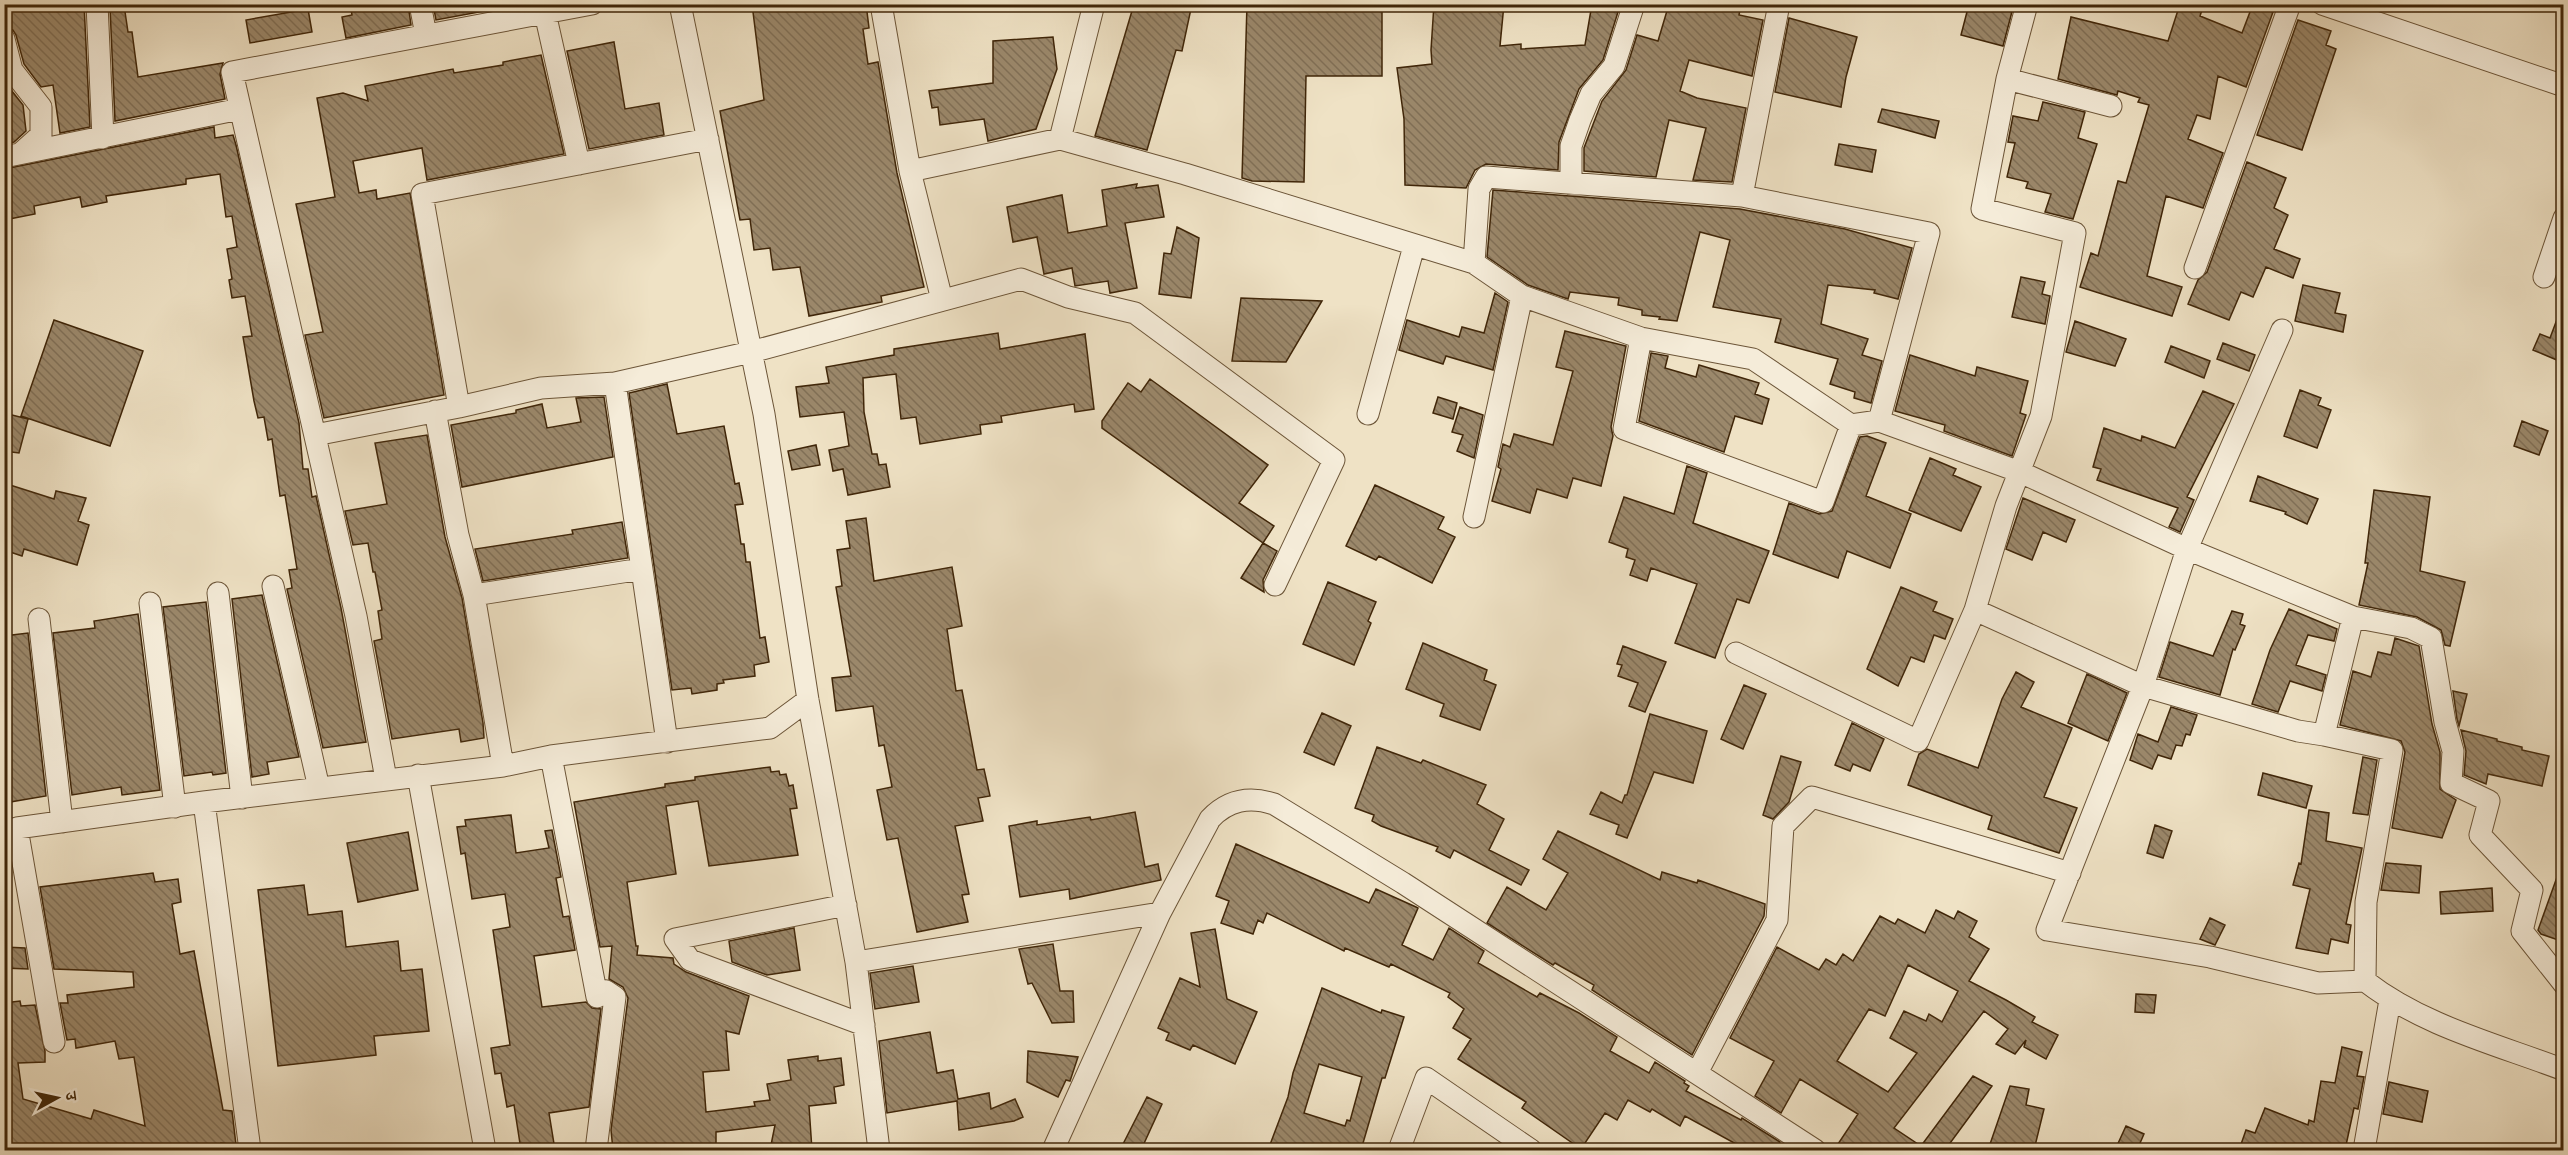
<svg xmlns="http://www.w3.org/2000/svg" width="2568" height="1155" font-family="'Libre Bodoni','Noto Serif Devanagari',serif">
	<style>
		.building { fill: url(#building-back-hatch); stroke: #402609; stroke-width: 1.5; fill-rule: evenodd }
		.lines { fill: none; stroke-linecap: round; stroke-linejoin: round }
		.minor-casing { stroke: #6c5538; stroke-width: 23 }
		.minor { stroke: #f5ecd9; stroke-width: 21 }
	</style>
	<defs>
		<pattern id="building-back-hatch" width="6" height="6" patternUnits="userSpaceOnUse" patternTransform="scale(1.5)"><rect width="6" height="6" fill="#9b886b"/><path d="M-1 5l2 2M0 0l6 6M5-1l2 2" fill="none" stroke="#806f56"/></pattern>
	</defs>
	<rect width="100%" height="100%" fill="#efe2c5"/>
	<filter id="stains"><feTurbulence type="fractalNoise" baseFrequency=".00333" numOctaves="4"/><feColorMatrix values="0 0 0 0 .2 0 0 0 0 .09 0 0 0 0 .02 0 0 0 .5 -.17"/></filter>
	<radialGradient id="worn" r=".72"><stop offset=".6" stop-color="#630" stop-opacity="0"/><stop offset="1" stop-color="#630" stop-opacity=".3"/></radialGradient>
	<path class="building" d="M4 4H84L90 127 60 133 53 85 41 87 24 64 16 35 13 30 4 27Z
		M350 4H408L411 25 346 38 342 17 352 15Z
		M433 4H511V6L436 20Z
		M752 4H866L869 28 863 29 868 64 878 62 897 173 924 287 881 296 882 302 809 316 800 267 773 270 770 248 754 250 750 219 740 220 720 111 764 100Z
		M1134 4H1192L1182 51 1176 50 1147 150 1095 136Z
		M1247 4H1382V76H1306L1304 182 1252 181 1242 178Z
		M1434 4 1486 7V4H1504L1500 46 1521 44V49L1585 45 1592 4H1613L1612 10 1618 12 1603 60 1579 89 1559 142 1558 170 1486 164 1475 170 1466 188 1405 185 1404 119 1397 68 1432 64 1431 50Z
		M1669 4H1741L1739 15 1763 20 1752 76 1689 60 1680 91 1697 98 1746 108 1732 182 1693 180 1706 128 1669 120 1656 177 1584 171V148L1602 101 1626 70 1637 35 1658 41Z
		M1969 4H2014L2003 46 1961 35Z
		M2180 4H2204L2200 16 2242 33 2253 4 2273 12 2246 87 2218 76 2210 119 2197 115 2188 139 2223 153 2203 208 2166 196 2147 276 2182 287 2172 316 2080 287 2091 253 2098 256 2118 181 2126 183 2149 105 2138 102 2140 98 2118 91 2117 95 2058 79 2071 17 2168 41Z
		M124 5 128 32H132L138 77 223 63 220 74 225 99 115 121 110 7Z
		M308 9 312 32 250 43 246 20Z
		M1789 18 1857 37 1846 77 1841 107 1775 92Z
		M2298 20 2331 31 2326 45 2336 49 2302 150 2257 135Z
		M1053 37 1057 69 1036 129 988 141 984 119 940 125 938 107 932 108 929 91 993 83V41Z
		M614 42 625 109 659 103 664 135 589 149 567 51Z
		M541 55 564 154 427 180 422 148 353 161 359 193 376 190 377 199 410 193 444 395 324 418 305 335 323 332 296 204 335 197 317 98 343 93 368 101 365 86 453 69 454 73 503 65V62Z
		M4 81 23 105 26 131 14 142 4 144Z
		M2043 102 2085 112 2078 138 2097 144 2073 219 2045 212 2051 194 2026 188 2028 182 2007 177 2015 143 2008 142 2013 116 2038 121Z
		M1882 109 1939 121 1935 138 1878 122Z
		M214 127 215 138 233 135 236 145 299 423 303 469H308L312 497 316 496 341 608 366 742 323 748 287 589 292 588 289 570 297 569 285 495 280 496 272 439 268 440 264 417 258 418 254 401 243 337 252 336 245 296 232 298 229 280 232 279 227 249 237 247 232 216 226 217 220 174 186 179V184L106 196 107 202 82 207 80 197 34 206 35 214 4 220V169Z
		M1839 144 1876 150 1872 172 1835 165Z
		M2247 162 2286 178 2274 208 2288 215 2274 249 2300 259 2293 278 2266 267 2253 297 2241 292 2229 320 2188 304 2198 280 2207 272Z
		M1137 184 1136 188 1158 185 1164 217 1125 223 1137 288 1110 293 1108 281 1075 286 1072 268 1044 274 1037 237 1013 242 1007 207 1062 195 1068 233 1107 226 1102 190Z
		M1493 190 1740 209 1845 229 1912 248 1898 299 1874 293 1875 290 1828 285 1821 324 1868 339 1862 355 1882 361 1871 403 1854 398 1855 392 1830 384 1838 359 1775 342 1781 319 1713 307 1730 240 1700 232 1677 321 1659 319 1660 317 1642 315V310L1618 305 1619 298 1570 292 1568 299 1528 285 1487 257Z
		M1177 227 1199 238 1191 298 1159 294 1164 253 1171 254Z
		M2021 277 2045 282 2042 294 2050 296 2045 324 2012 317Z
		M2303 285 2340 293 2335 313 2346 315 2343 332 2295 321Z
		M1495 293 1508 302 1493 370 1446 356 1443 364 1399 350 1407 320 1459 337 1462 327 1484 333Z
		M1241 298 1322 301 1286 362 1232 361Z
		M2562 306 2564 307V363L2533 350 2540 334 2550 338Z
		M54 320 143 351 110 446 21 416Z
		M2075 321 2126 339 2115 366 2066 352Z
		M1565 331 1626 346 1611 427 1613 436 1601 486 1573 478 1567 498 1537 489 1530 513 1492 501 1501 469 1498 467 1503 444 1510 447 1514 434 1553 445 1573 371 1556 367Z
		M998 333 1000 349 1085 334 1094 409 1075 412 1074 404 1001 416 1002 422 980 425 981 434 920 444 916 417 901 419 896 374 863 378 864 412 872 454H877L879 465 886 464 890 487 848 495 843 469 833 471 829 450 849 446 844 412 800 417 796 387 829 383 826 367 894 355V349Z
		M2223 343 2255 355 2249 371 2217 359Z
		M2171 346 2210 361 2204 378 2165 362Z
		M1651 353 1668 356 1665 368 1696 377 1699 365 1759 383 1755 394 1769 399 1762 424 1735 416 1724 452 1639 421Z
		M1910 355 1975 376 1977 367 2028 381 2020 413 2026 415 2012 456 1944 431 1945 425 1895 411Z
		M1150 379 1268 465 1239 503 1274 526 1263 543 1102 428V421L1128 383 1141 392Z
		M667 384 677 434 724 426 735 484 739 483 743 504 735 505 741 544H744L746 562H750L760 638 765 637 769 662 754 665 755 676 723 680 724 683 717 684V690L692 694 691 688 672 690 629 393Z
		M2300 390 2321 398 2318 405 2331 410 2317 448 2284 436Z
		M2203 391 2234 404 2187 497 2194 500 2180 532 2169 527 2178 508 2097 480 2101 469 2093 467 2104 428 2141 441 2142 436 2175 448Z
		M604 397 613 457 462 487 451 425 516 413V410L542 404 547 428 581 422 576 398Z
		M1438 397 1457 403 1453 419 1433 413Z
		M1460 407 1483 415 1474 458 1457 451 1463 435 1452 432Z
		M4 413 28 419 19 453 4 451Z
		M2522 421 2548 431 2539 455 2514 446Z
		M427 435 445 537 462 598 483 723 484 738 461 742 459 729 392 739 374 641 382 639 378 611 382 610 375 572H373L368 543 353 545 345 511 387 504 375 443Z
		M1867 436 1886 443 1866 496 1911 514 1890 568 1847 551 1838 578 1773 554 1789 503 1819 514 1832 511 1860 437Z
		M816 445 820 465 792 470 788 451Z
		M1930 458 1956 469 1953 475 1981 487 1961 531 1909 510Z
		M1687 466 1707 473 1693 523 1769 551 1749 603 1737 599 1715 658 1675 643 1697 584 1651 568 1647 581 1630 575 1635 560 1626 557 1628 549 1609 542 1624 497 1674 514Z
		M2258 476 2318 499 2307 524 2285 514 2286 512 2250 501Z
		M10 485 54 499 56 491 86 498 78 521 89 525 77 565 24 549 22 556 4 550V500Z
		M1375 485 1444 517 1438 529 1455 537 1432 583 1379 556 1376 560 1346 546Z
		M2374 490 2430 497 2420 571 2465 582 2450 646 2445 645 2441 630 2417 617 2359 605 2368 563H2365Z
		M2023 498 2075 520 2066 542 2043 532 2032 560 2006 549Z
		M866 518 874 581 952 567 962 626 947 629 956 691 962 690 977 770 984 769 990 796 978 798 983 821 955 826 969 894 962 895 968 922 917 932 898 838 887 840 877 790 892 787 884 745 879 746 873 706 836 711 832 678 851 676 836 587 842 586 837 550 850 548 846 521Z
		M622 522 628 558 483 581 475 549 573 534 572 530Z
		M1263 543 1277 551 1263 580 1264 592 1241 578Z
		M1328 582 1376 602 1368 621 1371 623 1354 665 1303 644Z
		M1901 587 1937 602 1933 611 1953 619 1945 639 1934 635 1924 662 1911 657 1898 686 1867 669Z
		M262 595 299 757 267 762 269 774 252 777 232 599Z
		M206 602 226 773 213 775 212 772 184 776 163 607Z
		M2289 609 2337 629 2334 641 2308 635 2296 665 2326 675 2322 691 2290 681 2278 712 2252 704 2270 650Z
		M2232 611 2243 614 2240 624 2245 626 2235 650 2233 649 2220 695 2159 677 2170 642 2213 656Z
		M138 614 160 790 122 795 121 787 72 795 53 633 95 628 94 621Z
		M28 633 46 796 4 803V636Z
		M2395 638 2419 646 2432 724 2440 752V789L2456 800 2442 838 2392 828 2405 752 2401 741 2340 725 2353 671 2371 677 2378 652 2391 655Z
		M1423 643 1487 670 1484 680 1496 685 1480 730 1440 716 1444 704 1406 689Z
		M1623 646 1666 662 1645 712 1629 706 1638 683 1618 676 1622 665 1617 664Z
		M2016 672 2034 682 2021 707 2072 728 2044 797 2077 808 2059 853 1988 829 1992 816 1908 785 1919 754 1927 749 1978 768 2002 699Z
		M2087 674 2127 693 2108 741 2068 723Z
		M1744 685 1766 694 1743 749 1721 739Z
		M2453 691 2467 694 2459 726 2457 719Z
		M2171 707 2197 715 2190 735 2186 734 2182 746 2176 745 2171 759 2158 755 2152 769 2130 760 2138 734 2158 742Z
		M1322 713 1351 726 1334 765 1304 752Z
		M1650 714 1707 731 1693 783 1654 772 1627 838 1616 834 1619 825 1590 814 1601 792 1622 803 1625 795H1627Z
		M1852 723 1884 739 1870 771 1853 764 1850 771 1835 765Z
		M2461 730 2497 739V741L2522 747V750L2549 756 2542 786 2488 774 2486 784 2464 775 2466 751Z
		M1377 747 1421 763 1423 760 1486 785 1477 804 1504 819 1489 850 1529 870 1521 885 1454 850 1450 858 1436 851 1438 847 1381 826 1372 821 1374 815 1355 808Z
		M1781 756 1801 762 1789 802 1773 819 1763 815Z
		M2363 757 2377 760 2368 815 2353 813Z
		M770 767 771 772 779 771 780 775 786 774 789 786 793 785 797 808 790 809 798 855 709 866 698 801 666 806 676 874 627 882 636 946H638L637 955 673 958 674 964 686 972 749 996 739 1034 726 1031 729 1070 703 1072 706 1112 755 1106 754 1102 770 1100 767 1084 791 1080 788 1060 818 1056V1061L841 1058 844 1085 834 1087 836 1103 809 1106 812 1150H770L775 1125 716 1132V1150H613L611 1130 628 998 623 987 609 979 612 946 600 947 574 802 665 787V784L695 780V777Z
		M2263 773 2312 786 2306 808 2258 795Z
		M2309 810 2329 813 2326 841 2362 848 2346 924 2351 925 2348 943 2331 939 2328 954 2296 948 2310 889 2293 885 2299 863 2301 864Z
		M1135 812 1145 867 1158 864 1161 880 1070 899 1069 889 1020 897 1009 826 1037 821V825L1090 817 1091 820Z
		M511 815 516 853 549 848 545 831 552 830 561 877 556 878 563 917 569 916 575 950 534 956 542 1007 586 1002 592 1008 601 1009 589 1107 549 1113 555 1150H521L514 1105 507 1107 501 1073 495 1074 491 1048 510 1045 493 930 510 927 505 894 472 899 465 853 461 854 457 827 466 826 465 820Z
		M2155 825 2172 831 2163 858 2147 853Z
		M1558 831 1660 880 1662 872 1697 883 1698 880 1765 904 1764 916 1692 1055 1592 990 1594 985 1555 963 1553 965 1487 923 1507 887 1546 910 1568 873 1543 859Z
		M408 832 418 890 358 902 347 843Z
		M1236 844 1369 903 1376 889 1416 907 1418 908 1402 945 1433 960 1449 928 1484 951 1478 963 1537 997 1540 993 1579 1013 1617 1037 1610 1051 1649 1073 1655 1062 1685 1081 1684 1083 1689 1086 1686 1091 1741 1120 1742 1118 1780 1142 1775 1150H1747L1685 1116 1680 1126 1652 1109 1650 1112 1628 1100 1617 1120 1605 1113 1581 1149 1522 1108 1526 1102 1458 1059 1471 1039 1453 1028 1464 1009 1448 997 1450 993 1391 964 1389 967 1345 948 1344 951 1267 913 1263 923 1258 920 1253 934 1221 923 1229 901 1216 896Z
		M2386 863 2421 866 2419 893 2381 890Z
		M2561 866H2564V942L2541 934 2538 930Z
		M153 873 155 882 178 879 181 902 172 904 180 954 194 951 223 1110 232 1111 236 1145 221 1143V1150H4V1003L20 1001 21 1006 35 1005 45 1051V1062L18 1063 23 1099 91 1119 94 1110 145 1126 134 1057 119 1059 115 1041 76 1048 75 1039 67 1040 60 1003H68L67 995 134 987 133 972 54 969 40 887Z
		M304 885 308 915 342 911 346 947 398 941 401 971 422 969 429 1031 374 1036 376 1055 278 1066 258 890Z
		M2492 888 2493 911 2441 914 2440 892Z
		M1936 910 1954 919 1958 911 1977 921 1969 937 1989 949 1969 981 2006 1000 2035 1017 2032 1022 2058 1035 2046 1059 2024 1047 2026 1040 2015 1054 1996 1044 2008 1029 1984 1011 1894 1128 1921 1146 1973 1076 1992 1086 1945 1150H1834L1858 1114 1800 1079 1781 1113 1755 1096 1774 1061 1730 1038 1777 947 1819 970 1826 959 1836 965 1843 954 1853 961 1880 916 1895 924 1898 919 1925 933ZM1908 965 1958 991 1942 1022 1929 1014 1926 1021 1904 1011 1890 1038 1917 1053 1888 1092 1837 1061 1869 1009 1885 1016Z
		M2210 918 2225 925 2215 945 2200 939Z
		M794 928 800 970 767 975 732 962 729 941Z
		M1215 929 1227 999 1257 1012 1235 1064 1193 1045 1190 1050 1166 1040 1169 1033 1158 1028 1180 978 1200 987 1191 933Z
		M1053 944 1060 991H1073L1074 1022 1052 1023 1032 983 1028 984 1019 949Z
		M4 947 25 948 28 969 4 968Z
		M913 966 919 1002 875 1009 870 973Z
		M1322 988 1381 1013 1382 1010 1404 1017 1385 1078H1382L1361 1150H1268L1288 1097 1293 1073ZM1319 1064 1362 1077 1350 1121 1347 1120 1345 1126 1304 1113Z
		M2136 994 2156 995 2154 1013 2135 1012Z
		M930 1032 937 1073 953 1070 958 1099 989 1093 991 1109 1015 1099 1023 1117 1014 1121 959 1130 957 1101 887 1113 879 1041Z
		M2342 1047 2362 1052 2357 1076 2364 1077 2358 1109 2354 1108 2345 1150H2239L2246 1130 2255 1133 2265 1108 2308 1125 2309 1120 2314 1122 2321 1081 2335 1083Z
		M1028 1051 1078 1057 1070 1081 1066 1080 1058 1097 1027 1082Z
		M2389 1082 2428 1091 2422 1122 2383 1114Z
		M2010 1086 2029 1089 2026 1105 2044 1109 2034 1150H1988Z
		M1147 1097 1162 1104 1141 1150H1120Z
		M2126 1126 2144 1134 2137 1150H2115Z"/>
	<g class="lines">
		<g class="minor-casing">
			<path id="minor" d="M97 4 103 138
				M420 4 426 35
				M543 4 579 164
				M680 4 764 414 808 700 856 962 879 1150
				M881 4 910 171 942 300
				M2322 4 2564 86
				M4 39 12 70 41 107V135L22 152
				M2007 79 2111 106
				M1060 139 1094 4
				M4 157 240 109
				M910 171 1060 139 1185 174 1474 263 1522 296 1641 338 1753 359 1851 425 1879 421 2020 472 2187 549 2353 617 2324 735 2298 731 2143 686 2047 930 2210 957 2318 983 2365 981
				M1571 184V146L1580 120 1591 94 1614 66 1634 4
				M1742 196 1779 4
				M1474 263 1479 189 1486 177 1742 196 1929 233 1879 421
				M2195 268 2290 4
				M2544 277 2564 218
				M1641 338 1624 429 1823 502 1851 425
				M615 383 667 742
				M459 407 422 194 708 139
				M435 411 458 535 474 595 503 766
				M1368 414 1414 246
				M315 435 459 407 541 388 615 383 751 352 1021 279 1068 297 1135 313 1334 460 1275 585
				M1474 517 1522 296
				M273 586 319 788
				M218 593 242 798
				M474 595 642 569
				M150 603 175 807
				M1975 610 2143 686 2187 549 2282 330
				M2353 617 2411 628 2431 638 2445 722 2453 751 2451 783 2489 801 2480 835 2532 890 2522 931 2564 984
				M39 619 62 822
				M1736 653 1918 741 1975 610 2006 506 2041 416 2075 233 1982 209 2007 79 2027 4
				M2324 735 2392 750 2366 902 2365 981C2423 1026 2496 1044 2564 1070
				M551 756 597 997 606 991 615 997 596 1150
				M418 775 485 1150
				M386 779 356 616 232 72 592 4
				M204 802 250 1150
				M17 828 54 1042
				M4 832 17 828 204 802 503 766 551 756 770 728 808 700
				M846 905 675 939 690 960 864 1025
				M856 962 1160 913
				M1697 1073 1777 920 1783 826 1812 797 2070 873
				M1053 1150 1160 913 1210 819C1228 800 1249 796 1274 804L1403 883 1815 1150
				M1399 1150 1426 1078 1531 1150
				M2364 1150 2390 1000"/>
		</g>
		<use href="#minor" class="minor"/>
	</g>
	<rect width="2568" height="1155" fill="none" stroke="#efe2c5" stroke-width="24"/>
	<rect x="6" y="6" width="2556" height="1143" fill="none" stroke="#402609" stroke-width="3"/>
	<rect x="12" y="12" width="2544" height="1131" fill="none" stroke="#402609" stroke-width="1.5"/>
	<g transform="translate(57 1098) rotate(82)" stroke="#f5ecd9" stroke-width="4.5" paint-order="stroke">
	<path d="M0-4.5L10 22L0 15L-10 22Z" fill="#402609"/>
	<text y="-9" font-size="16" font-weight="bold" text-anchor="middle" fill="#402609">उ</text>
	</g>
	<rect width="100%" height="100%" filter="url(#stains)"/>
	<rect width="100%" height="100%" fill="url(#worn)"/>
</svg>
